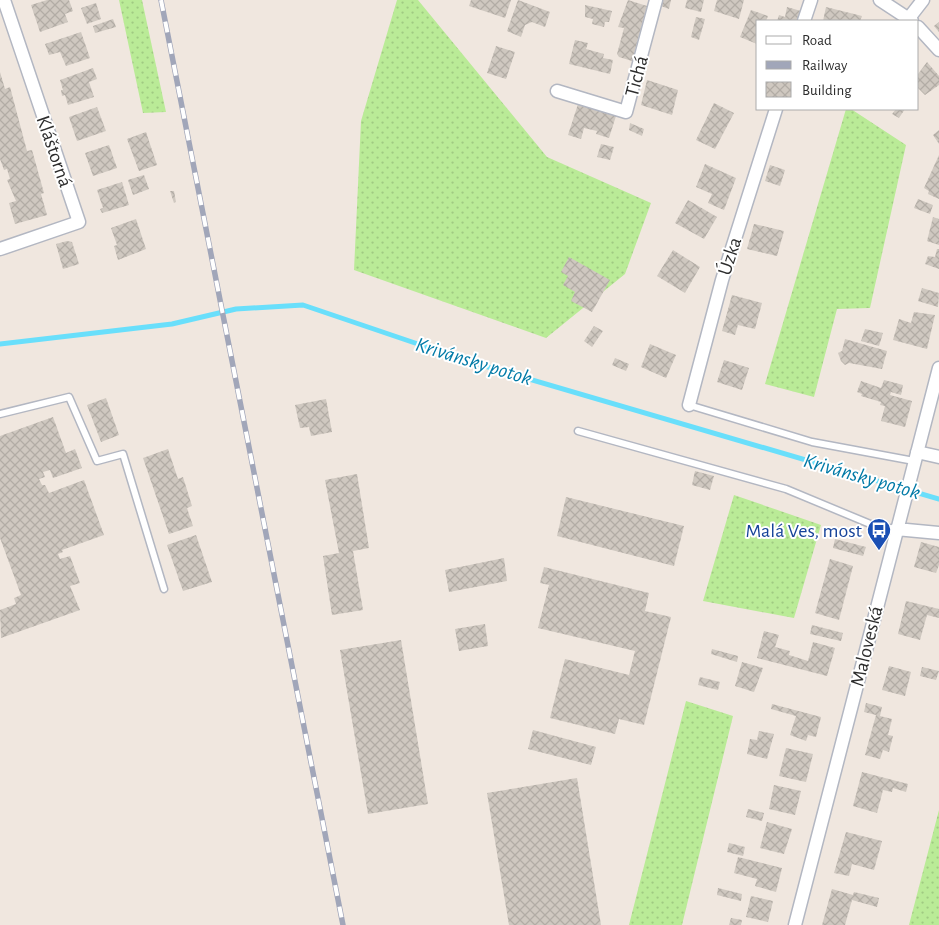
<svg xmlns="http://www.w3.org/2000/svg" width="939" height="925" font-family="'Alegreya Sans',sans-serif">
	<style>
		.garden { fill: url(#garden-dots) }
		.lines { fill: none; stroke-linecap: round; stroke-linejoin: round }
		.stream { stroke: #69dffb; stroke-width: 5 }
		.building { fill: url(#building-cross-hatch) }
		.service-casing { stroke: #b3b7c2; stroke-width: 9 }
		.minor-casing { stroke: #b3b7c2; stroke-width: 15 }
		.service { stroke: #fff; stroke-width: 6 }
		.minor { stroke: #fff; stroke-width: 12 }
		.rail-casing { stroke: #a1a6b9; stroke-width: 5.5 }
		.rail { stroke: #fff; stroke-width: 4; stroke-dasharray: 11; stroke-linecap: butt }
		.labels { text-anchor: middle; stroke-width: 4; stroke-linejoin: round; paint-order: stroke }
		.street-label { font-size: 20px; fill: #2d2d2d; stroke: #fff }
		.transit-label { font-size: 20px; fill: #164399; stroke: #fff; text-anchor: end }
		.water-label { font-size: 21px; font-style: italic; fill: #017aa7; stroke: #fff }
	</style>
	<defs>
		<pattern id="garden-dots" width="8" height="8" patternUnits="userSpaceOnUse" patternTransform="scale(1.25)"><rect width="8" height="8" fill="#baeb97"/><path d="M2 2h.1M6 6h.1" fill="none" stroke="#a0ca82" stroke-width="1.8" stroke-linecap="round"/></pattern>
		<pattern id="building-cross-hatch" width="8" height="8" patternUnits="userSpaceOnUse" patternTransform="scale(1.25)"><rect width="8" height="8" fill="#cfc8c0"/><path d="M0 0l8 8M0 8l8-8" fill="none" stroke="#b2aca5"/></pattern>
	</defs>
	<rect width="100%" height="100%" fill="#f0e7df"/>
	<path class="garden" d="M119 0H142L166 112 143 113Z
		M397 0H418L547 157 651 203 625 274 546 338 354 270 361 121Z
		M846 109H851L906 145 870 308 837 309 814 397 765 384Z
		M734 495 821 525 794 618 703 601Z
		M686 701 733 716 682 925H629Z
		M939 810V925H909Z"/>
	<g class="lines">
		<path class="stream" d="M0 344 172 324 236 309 303 305 471 362 939 499"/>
	</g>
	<path class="building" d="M47 0H69L73 11 65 14 68 22 40 32 31 5Z
		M471 0H511L505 18 469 6Z
		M518 0 550 12 545 27 532 22 525 25 521 37 507 31Z
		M628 0 647 6 632 61 619 57 617 54 624 28 618 27Z
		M663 0H671L669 9 661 6Z
		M687 0H704L701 12 685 8Z
		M717 0H744L739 19 714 11Z
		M96 3 101 19 87 24 81 8Z
		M585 5 612 11 609 22H605L604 27 592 24 593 19 585 17Z
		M787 7 801 11 798 21H777L779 15 785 17Z
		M826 7 862 16 860 21H823Z
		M751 10 768 16 766 21H758L757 44 740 37Z
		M696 17 705 19 699 40 691 37Z
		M113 19 116 27 95 33 93 26Z
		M939 22V32L934 26Z
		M81 32 90 58 66 66 60 52 49 55 45 44Z
		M575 40 588 43 586 49 604 54 603 58 613 60 610 74 569 64Z
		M496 46 515 52 506 79 487 73Z
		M927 62 939 76V85L925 95 918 88V74Z
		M93 68 97 79 89 82 94 97 68 105 65 95 62 96 61 90H63L60 80Z
		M0 72 5 89 10 87 27 151 32 150 44 193 41 194 47 215 15 224 9 203 16 201 7 180 10 179 7 169 4 170 0 159Z
		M647 80 678 90 672 115 641 105Z
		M714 103 734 113 715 149 696 140Z
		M578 104 616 116 609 138 596 134 597 131 584 128 581 139 568 135Z
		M97 107 106 131 77 141 69 117Z
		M896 109H905L899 118 892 114Z
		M630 123 644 129 642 136 629 130Z
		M939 130V144L933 135Z
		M146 132 157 165 139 171 127 139Z
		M601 144 614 147 610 160 597 157Z
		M109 145 117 168 93 176 85 153Z
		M939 155V199L928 194 929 191 924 188Z
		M705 164 736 178 724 210 708 203 712 194 696 187Z
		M770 165 785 170 780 186 765 181Z
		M144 175 149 189 133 195 128 180Z
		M122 182 129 205 102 213 100 209 103 208 97 190Z
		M170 191H174L176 202 174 203Z
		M918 199 933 205 930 214 914 208Z
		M688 200 717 217 704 239 675 223Z
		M933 217 939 219V245L927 241Z
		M136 219 146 249 118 260 114 246 117 245 111 228Z
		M754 224 784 231 777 256 747 249Z
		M67 241 72 242 79 264 63 269 56 244Z
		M937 249H939V269L925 264 928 256 935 257Z
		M673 250 700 267 685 293 657 276Z
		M569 257 610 280 592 312 571 301 575 292 563 285 568 276 561 272Z
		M922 288 939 293 938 307 918 301Z
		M732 295 762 303 755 329 738 325 735 335 722 331Z
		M914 312 935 315 927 349 893 340 899 319 911 323Z
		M594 326 603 331 592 347 584 341Z
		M865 329 883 333 879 346 861 341Z
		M845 339 887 351 882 369 849 363 845 365 841 361 838 353 842 351Z
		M650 344 676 355 666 378 641 367Z
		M615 358 629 364 626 371 612 365Z
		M724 360 749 368 742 390 717 382Z
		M884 380 903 385 901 395 891 392 890 395 912 401 905 427 881 421 885 406 880 405 881 402 861 396 862 394 857 392 861 381 881 388Z
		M106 398 119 435 101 442 87 405Z
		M326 399 332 432 311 436 309 427 300 428 295 405Z
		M53 417 66 453 75 449 82 468 53 478 50 470 43 472 45 477 39 479 42 485H45L49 493 84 480 104 535 62 550 63 552 58 554 60 559 70 556 80 583 70 586 80 610 1 638 0 610 16 604 14 598 21 595 0 538V436Z
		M168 449 178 479 183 477 192 506 187 508 193 526 169 534 143 458Z
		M695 471 714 476 710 490 692 485Z
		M357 474 369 548 353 551 363 610 332 615 323 556 339 553 325 480Z
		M566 497 684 526 674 566 557 536Z
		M196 535 212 582 183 591 167 545Z
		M835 539 866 547 863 556 833 548Z
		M921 542 939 547V565L936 573 914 567Z
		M504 558 507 581 449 592 445 570Z
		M830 559 853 566 839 620 815 613Z
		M544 567 649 593 645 611 671 617 644 725 619 719 615 734 550 718 565 659 629 675 635 651 538 628 549 585 540 583Z
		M906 601 939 609V618L927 615 920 640 898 634Z
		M485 624 488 646 459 651 455 629Z
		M812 625 843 633 841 641 810 634Z
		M764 631 779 635 775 647 790 651 789 655 808 661 813 642 835 648 827 676 757 658Z
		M401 640 428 804 368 814 340 650Z
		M712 649 738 656 737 662 711 654Z
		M742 662 763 668 754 692 735 686Z
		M889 666 911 672 905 696 882 690Z
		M922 667 939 671 936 680 920 676Z
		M700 677 720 682 718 690 698 685Z
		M866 703 882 707 880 716 892 719 888 735 893 736 889 752 883 750 880 759 865 755 876 715 864 712Z
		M772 704 821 717 816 737 808 735 806 741 790 735 796 716 771 709Z
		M533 730 596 747 591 765 528 749Z
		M759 731 774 734 767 759 747 754 750 739 757 740Z
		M786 748 813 754 806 782 779 776Z
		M862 772 908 784 906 792 893 788 892 792 883 790 877 813 853 806Z
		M577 778 601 925H509L487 793Z
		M774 785 801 791 795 815 769 809Z
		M748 809 764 813 762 821 746 817Z
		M767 822 792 829 784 854 760 848Z
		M846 832 882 841 874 870 852 864 849 876 834 873Z
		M729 843 745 847 743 856 727 852Z
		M738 857 782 868 776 892 755 886 757 879 734 873Z
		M718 888 742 894 741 901 717 895Z
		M832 889 853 895 854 892 879 898 877 907 852 900 845 925H822Z
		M751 896 773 901 768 922 746 917Z
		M731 918 742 920 741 925H729Z"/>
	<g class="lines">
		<g class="service-casing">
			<path id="service" d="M689 405 812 442 914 461
				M0 414 69 397 97 461 123 454 164 589
				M578 431 786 489 875 526 896 529"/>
		</g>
		<g class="minor-casing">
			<path id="minor" d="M880 0 912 21
				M909 18 923 0
				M804 21 811 0
				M918 27 939 50
				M557 91 626 112 656 0
				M0 249 79 222 4 0
				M689 405 722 280 776 109
				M917 452 939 457
				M896 529 939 533
				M795 925 939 368"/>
		</g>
		<use href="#service" class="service"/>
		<use href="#minor" class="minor"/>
		<g class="rail-casing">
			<path id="rail" d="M161 0 343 925"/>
		</g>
		<use href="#rail" class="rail"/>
	</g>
	<defs>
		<g id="bus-pin" transform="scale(1.25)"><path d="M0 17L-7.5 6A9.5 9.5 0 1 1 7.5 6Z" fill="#1a4fb4" stroke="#fff"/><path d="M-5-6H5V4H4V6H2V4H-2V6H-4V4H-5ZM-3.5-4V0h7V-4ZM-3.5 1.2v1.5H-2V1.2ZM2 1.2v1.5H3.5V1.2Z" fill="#fff"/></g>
	</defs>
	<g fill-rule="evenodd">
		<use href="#bus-pin" x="879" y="530"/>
	</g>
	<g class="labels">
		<g class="street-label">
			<text transform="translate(636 76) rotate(-75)" y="7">Tichá</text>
			<text transform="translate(55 151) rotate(71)" y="7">Kláštorná</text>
			<text transform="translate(729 256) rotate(-72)" y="7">Úzka</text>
			<text transform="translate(866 646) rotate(-76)" y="7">Maloveská</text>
		</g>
		<g class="transit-label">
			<text x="862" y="537">Malá Ves, most</text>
		</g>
		<g class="water-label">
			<text transform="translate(474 361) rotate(17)" y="7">Krivánsky potok</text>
			<text transform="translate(862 476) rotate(16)" y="7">Krivánsky potok</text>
		</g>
	</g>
	<rect x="756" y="20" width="162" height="90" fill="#ffffff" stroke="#ababab"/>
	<rect x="766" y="36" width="25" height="8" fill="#ffffff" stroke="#ababab"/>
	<text x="802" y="45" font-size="15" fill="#2d2d2d">Road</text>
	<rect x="766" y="61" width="25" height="8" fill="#a1a6b9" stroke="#ababab"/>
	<text x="802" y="70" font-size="15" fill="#2d2d2d">Railway</text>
	<rect x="766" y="82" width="25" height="15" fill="url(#building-cross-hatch)" stroke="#ababab"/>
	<text x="802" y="95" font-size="15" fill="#2d2d2d">Building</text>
</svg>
